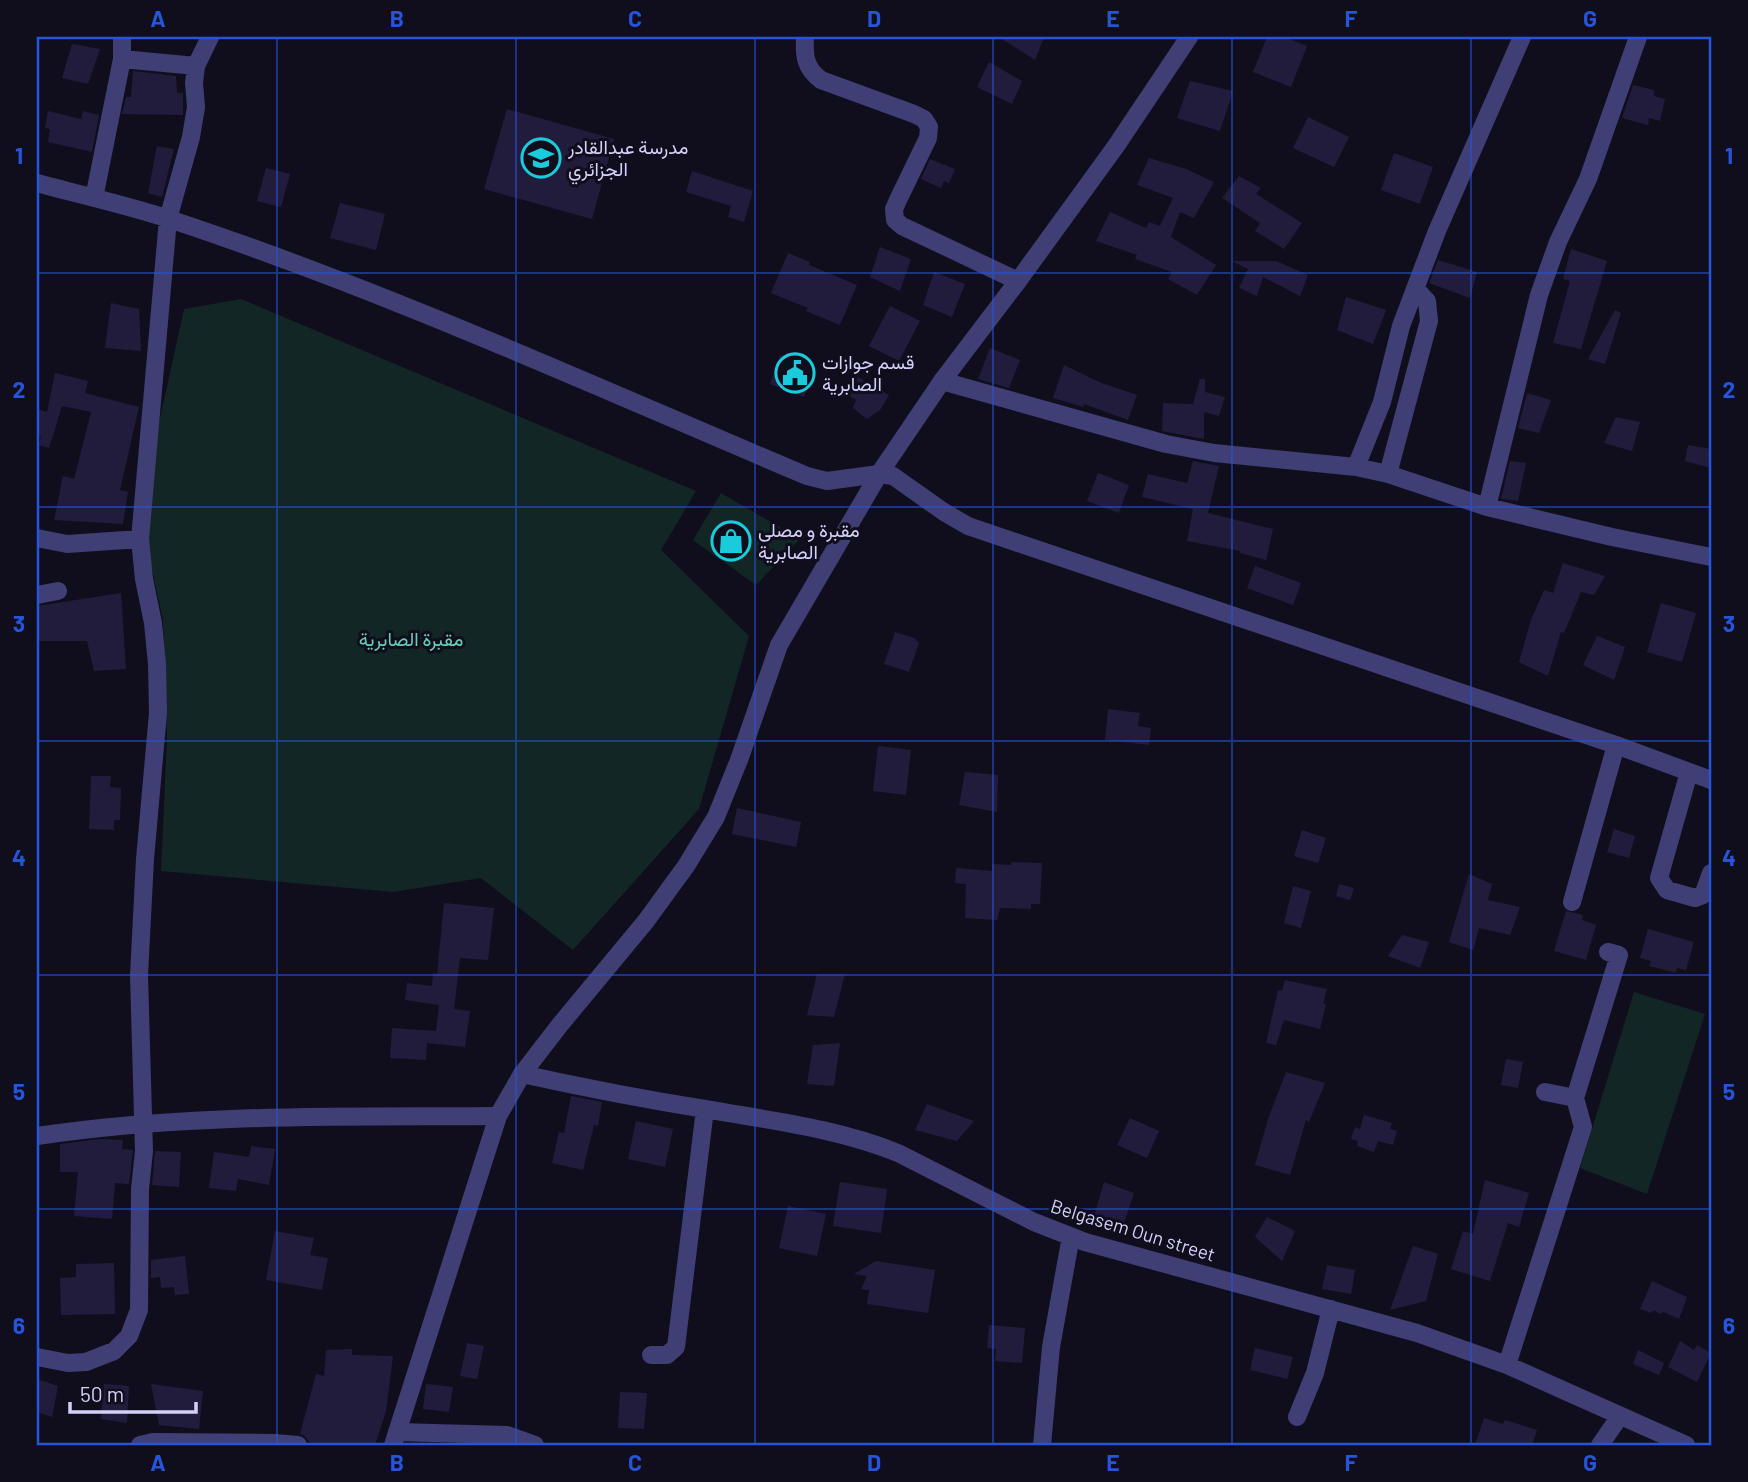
<svg xmlns="http://www.w3.org/2000/svg" width="1748" height="1482" font-family="Barlow,Vazirmatn,sans-serif">
	<style>
		.green { fill: #122625 }
		.building { fill: #221c3c }
		.lines { fill: none; stroke-linecap: round; stroke-linejoin: round }
		.minor { stroke: #3f3f76; stroke-width: 18 }
		.tertiary { stroke: #3f3f76; stroke-width: 18 }
		.grid { fill: none; stroke: #2654da; stroke-width: 2; stroke-opacity: 0.55 }
		.labels { text-anchor: middle; stroke-width: 6; stroke-linejoin: round; paint-order: stroke }
		.poi-label { font-size: 19px; fill: #d3d0f9; stroke: #100e1d; text-anchor: start }
		.park-label { font-size: 19px; fill: #65d0b3; stroke: #100e1d }
		.street-label { font-size: 19px; fill: #d3d0f9; stroke: #100e1d }
		.neatline { fill: none; stroke: #2654da; stroke-width: 2.5 }
		.grid-label { font-size: 23px; text-anchor: middle; font-weight: bold; fill: #2654da }
	</style>
	<rect width="100%" height="100%" fill="#100e1d"/>
	<path class="green" d="M241 299 696 491 661 550 749 636 699 809 573 950 481 878 393 892 161 871 167 738 163 619 139 514 184 309Z
		M721 493 800 539 756 585 693 540Z
		M1634 992 1705 1014 1647 1194 1580 1168Z"/>
	<path class="building" d="M999 37H1044L1035 60Z
		M1267 37H1284L1307 46 1291 87 1253 72Z
		M72 44 100 49 88 84 62 78Z
		M989 62 1022 81 1012 104 977 87Z
		M133 71 176 76 177 93H183V115L122 114 126 97H131Z
		M1190 81 1233 91 1220 131 1177 118Z
		M1633 85 1654 90V96L1665 99 1660 121 1649 118 1648 125 1622 118Z
		M507 109 614 139 592 219 484 189Z
		M48 111 81 119 83 111 99 115 92 152 48 142 50 129 45 128Z
		M1308 117 1349 137 1334 167 1293 148Z
		M157 146 174 149 162 197 148 193Z
		M1394 153 1433 167 1420 204 1381 190Z
		M1149 158 1186 169 1214 182 1194 218 1180 212 1171 237 1216 265 1197 295 1168 279 1172 272 1135 259 1137 255 1096 241 1110 212 1146 228 1149 222 1160 226 1173 198 1137 185Z
		M930 159 955 169 949 183 944 181 941 188 921 179Z
		M266 168 290 174 281 207 257 201Z
		M692 171 753 191 744 222 728 217 731 206 686 192Z
		M1239 176 1261 188 1256 194 1302 223 1284 249 1255 231 1260 223 1222 198Z
		M340 203 385 214 376 250 330 238Z
		M880 247 911 259 900 291 870 277Z
		M1571 249 1607 261 1581 349 1553 343 1570 281 1563 279Z
		M788 253 810 262 809 265 857 285 840 325 806 311 808 308 771 293Z
		M1438 260 1477 272 1470 298 1429 283Z
		M1232 261H1276L1308 275 1300 296 1263 277 1257 296 1239 288 1248 269Z
		M934 272 965 284 952 317 923 305Z
		M1346 297 1386 310 1373 344 1337 330Z
		M111 303 139 309 141 351 105 348Z
		M890 306 920 321 899 361 869 346Z
		M1615 310 1621 313 1605 364 1588 359Z
		M990 348 1020 360 1009 388 978 379Z
		M780 355 815 367 804 397 770 384Z
		M1064 365 1099 382 1137 395 1128 420 1084 404 1083 407 1053 398Z
		M55 373 88 381 85 393 139 407 120 490 128 492 123 524 54 520 63 476 74 479 91 412 62 406 49 448 39 445 41 436 37 434V409L47 412Z
		M858 377 889 395 880 410 867 419 853 408 856 400 848 395Z
		M1200 379H1205V392L1225 397 1219 416 1204 412V439L1162 431 1163 403 1193 404Z
		M1527 393 1551 400 1539 433 1518 428Z
		M1616 417 1640 422 1632 451 1604 443Z
		M1688 445 1711 449V468L1685 461Z
		M1193 461 1219 466 1208 513 1273 529 1266 560 1240 553V551L1187 541 1193 509 1142 497 1148 474 1187 483Z
		M1510 461 1526 463 1518 501 1501 499Z
		M1098 473 1129 485 1119 513 1087 501Z
		M1563 563 1605 576 1594 595 1581 592 1564 633 1561 632 1548 676 1519 662 1531 620 1544 590 1553 593Z
		M1255 566 1301 583 1293 605 1247 588Z
		M121 593 126 669 94 671 87 641H39L37 606Z
		M1661 603 1696 613 1682 662 1647 652Z
		M895 632 914 638 919 643 909 672 884 664Z
		M1597 636 1625 647 1614 680 1583 665Z
		M1108 709 1140 713 1138 726 1151 728 1149 745 1105 740Z
		M878 746 911 750 906 795 873 791Z
		M965 772 998 775 997 812 959 805Z
		M91 776H111L110 787 121 788 120 820H114V830L89 829Z
		M737 808 801 822 796 847 732 834Z
		M1614 829 1635 836 1629 858 1607 852Z
		M1302 830 1326 838 1318 863 1294 856Z
		M1011 862 1042 863 1040 904H1031V909L1000 908 997 920 965 918 966 884 955 883 956 868 992 871V864L1011 865Z
		M1469 874 1492 884 1488 900 1520 907 1510 935 1479 928 1473 950 1449 942Z
		M1339 884 1354 888 1350 900 1336 896Z
		M1293 886 1311 891 1301 928 1284 923Z
		M444 903 494 908 488 960 460 958 454 1009 470 1011 465 1047 427 1043 426 1060 390 1058 392 1028 436 1031 439 1005 405 1000 407 983 432 986 433 973 437 974Z
		M1566 911 1583 915 1582 920 1596 925 1586 960 1554 951Z
		M1648 929 1694 942 1686 970 1677 968 1676 973 1649 966 1651 961 1640 958Z
		M1402 935 1429 942 1420 968 1388 956Z
		M817 974H845L834 1017 807 1015Z
		M1285 980 1327 989 1323 1004H1326L1320 1029 1284 1020 1276 1045 1266 1043 1278 990 1282 991Z
		M840 1043 834 1086 807 1084 813 1045Z
		M1506 1059 1523 1062 1518 1088 1501 1085Z
		M1286 1072 1325 1083 1309 1122 1306 1120 1290 1175 1255 1165 1268 1119Z
		M571 1096 602 1102 598 1126 594 1125 583 1170 552 1163 559 1132 564 1133Z
		M927 1104 974 1121 957 1141 915 1130Z
		M1364 1115 1392 1123 1390 1129 1397 1131 1393 1145 1378 1141 1374 1152 1357 1146 1358 1141 1351 1139 1355 1127 1360 1129Z
		M1130 1118 1159 1131 1147 1158 1117 1145Z
		M636 1121 673 1129 665 1167 628 1159Z
		M101 1139 123 1140 122 1149 133 1150 129 1184 115 1183 112 1219 74 1216 78 1172H60V1144Z
		M251 1146 275 1149 269 1185 238 1179 236 1191 209 1188 214 1152 249 1157Z
		M155 1151 181 1152 179 1187 152 1185Z
		M1485 1180 1529 1193 1519 1227 1508 1223 1490 1281 1451 1269 1463 1231 1473 1234Z
		M840 1182 887 1189 881 1233 833 1226Z
		M1104 1182 1134 1193 1121 1232 1092 1223Z
		M788 1206 826 1214 817 1256 779 1248Z
		M1267 1217 1295 1231 1282 1261 1255 1237Z
		M275 1231 314 1238 310 1255 328 1258 322 1290 266 1280Z
		M1413 1246 1438 1254 1426 1301 1390 1310Z
		M185 1256 189 1294 175 1295 174 1287 161 1288 160 1277 151 1278V1260Z
		M876 1261 935 1270 928 1313 867 1304 869 1290 861 1289 867 1276 854 1274Z
		M114 1263 115 1314 61 1315 60 1278 76 1277V1264Z
		M1327 1265 1355 1270 1351 1294 1322 1289Z
		M1652 1281 1687 1297 1679 1319 1663 1312 1660 1314 1654 1310 1651 1313 1640 1309Z
		M989 1325 1025 1328 1022 1363 995 1361 996 1349 987 1348Z
		M1680 1341 1694 1350 1697 1345 1711 1353 1697 1382 1668 1367Z
		M467 1343 484 1346 477 1379 460 1376Z
		M1255 1348 1293 1357 1287 1379 1250 1370Z
		M352 1349V1355L393 1356 386 1411 375 1445H318L309 1442 305 1436 300 1434 316 1374 324 1376 326 1350Z
		M1638 1350 1664 1363 1659 1375 1633 1364Z
		M37 1379 58 1386 52 1417 37 1412Z
		M104 1384 129 1386 127 1423 101 1419Z
		M151 1384 203 1391 199 1429 159 1425Z
		M426 1384 453 1387 449 1412 423 1409Z
		M620 1392 647 1393 644 1429 618 1428Z
		M1484 1418 1503 1424 1505 1420 1537 1430 1532 1445H1475Z"/>
	<g class="lines">
		<path class="minor" d="M805 37C804 56 805 68 821 80L914 114 924 119 929 127 928 138 898 200 894 209 895 220 902 226 1018 281
			M122 59V37
			M196 66 210 37
			M37 183C81 195 126 205 169 219 387 291 596 387 807 476L827 481 879 474 893 476 944 512 968 526 1616 745 1711 780
			M942 381 1166 444 1214 453 1356 467 1388 474 1487 507 1612 537 1711 557
			M1356 467 1382 402 1401 326 1437 231 1522 37
			M1388 474 1429 321 1427 301 1415 288
			M1487 507 1539 295 1558 242 1588 179 1638 37
			M37 538 67 544 140 539
			M37 595 58 591
			M1689 772 1659 878 1667 890 1695 898 1703 895 1711 873
			M1572 902 1616 745
			M522 1074C585 1088 648 1100 711 1110 774 1121 839 1129 898 1153L1034 1222 1085 1242 1417 1333 1507 1365 1686 1445
			M1545 1092 1575 1098 1619 955 1608 952
			M37 1136C189 1113 345 1117 498 1116
			M651 1355H667L676 1347 705 1109
			M37 1357 68 1363 86 1362 114 1351 129 1336 139 1310 140 1189 144 1151 139 975 145 859 158 713 157 664 153 623 144 579 140 539 168 219 191 137 196 107 194 83 196 66 122 59 94 198
			M1507 1365 1583 1127 1575 1098
			M1297 1417 1315 1373 1331 1309
			M397 1432 507 1435 535 1445
			M140 1445 153 1442 274 1443 298 1445
			M1042 1445 1051 1347 1071 1236
			M1600 1445 1620 1416"/>
		<path class="tertiary" d="M393 1445 498 1116 522 1074 559 1026 646 921 686 866 716 817 739 760 779 645 879 474 942 381 1018 281 1116 146 1189 37"/>
	</g>
	<path class="grid" d="M277 37V1445M516 37V1445M755 37V1445M993 37V1445M1232 37V1445M1471 37V1445M37 273H1711M37 507H1711M37 741H1711M37 975H1711M37 1209H1711"/>
	<defs>
		<g id="school-ring" transform="scale(2.0125)"><circle r="9.5" fill="#100e1d" stroke="#1accdb" stroke-width="1.5"/><path d="M0-5L7-2L0 1L-7-2ZM-4 1L0 2.5L4 1V4Q0 6-4 4Z" fill="#1accdb"/></g>
		<g id="civic-ring" transform="scale(2.0125)"><circle r="9.5" fill="#100e1d" stroke="#1accdb" stroke-width="1.5"/><path d="M-.6-6.5H3V-4.5H.6V-3L4-1V1h2V6H-6V1h2V-1L-.6-3ZM-1.2 2.5V6h2.4V2.5Z" fill="#1accdb"/></g>
		<g id="shop-ring" transform="scale(2.0125)"><circle r="9.5" fill="#100e1d" stroke="#1accdb" stroke-width="1.5"/><path d="M-5-2.5h2.3a2.7 3.5 0 0 1 5.4 0H5L5.5 6h-11ZM-1.5-2.5h3a1.5 2.3 0 0 0-3 0Z" fill="#1accdb"/></g>
	</defs>
	<g fill-rule="evenodd">
		<use href="#school-ring" x="541" y="158"/>
		<use href="#civic-ring" x="795" y="373"/>
		<use href="#shop-ring" x="731" y="541"/>
	</g>
	<g class="labels">
		<g class="poi-label">
			<text x="568" y="154">مدرسة عبدالقادر<tspan x="568" dy="22">الجزائري</tspan></text>
			<text x="822" y="369">قسم جوازات<tspan x="822" dy="22">الصابرية</tspan></text>
			<text x="758" y="537">مقبرة و مصلى<tspan x="758" dy="22">الصابرية</tspan></text>
		</g>
		<g class="park-label">
			<text x="411" y="646">مقبرة الصابرية</text>
		</g>
		<g class="street-label">
			<text transform="translate(1133 1230) rotate(17)" y="7">Belgasem Oun street</text>
		</g>
	</g>
	<rect width="1748" height="1482" fill="none" stroke="#100e1d" stroke-width="77"/>
	<path d="M70 1402v10h126v-10" fill="none" stroke="#d3d0f9" stroke-width="3.5"/>
	<text x="80" y="1402" font-size="21" fill="#d3d0f9" stroke="#100e1d" stroke-width="5" paint-order="stroke">50 m</text>
	<rect x="38" y="38" width="1672" height="1406" class="neatline"/>
	<g class="grid-label">
		<text x="158" y="27">A</text>
		<text x="397" y="27">B</text>
		<text x="635" y="27">C</text>
		<text x="874" y="27">D</text>
		<text x="1113" y="27">E</text>
		<text x="1351" y="27">F</text>
		<text x="1590" y="27">G</text>
		<text x="19" y="164">1</text>
		<text x="1729" y="164">1</text>
		<text x="19" y="398">2</text>
		<text x="1729" y="398">2</text>
		<text x="19" y="632">3</text>
		<text x="1729" y="632">3</text>
		<text x="19" y="866">4</text>
		<text x="1729" y="866">4</text>
		<text x="19" y="1100">5</text>
		<text x="1729" y="1100">5</text>
		<text x="19" y="1334">6</text>
		<text x="1729" y="1334">6</text>
		<text x="158" y="1471">A</text>
		<text x="397" y="1471">B</text>
		<text x="635" y="1471">C</text>
		<text x="874" y="1471">D</text>
		<text x="1113" y="1471">E</text>
		<text x="1351" y="1471">F</text>
		<text x="1590" y="1471">G</text>
	</g>
</svg>
